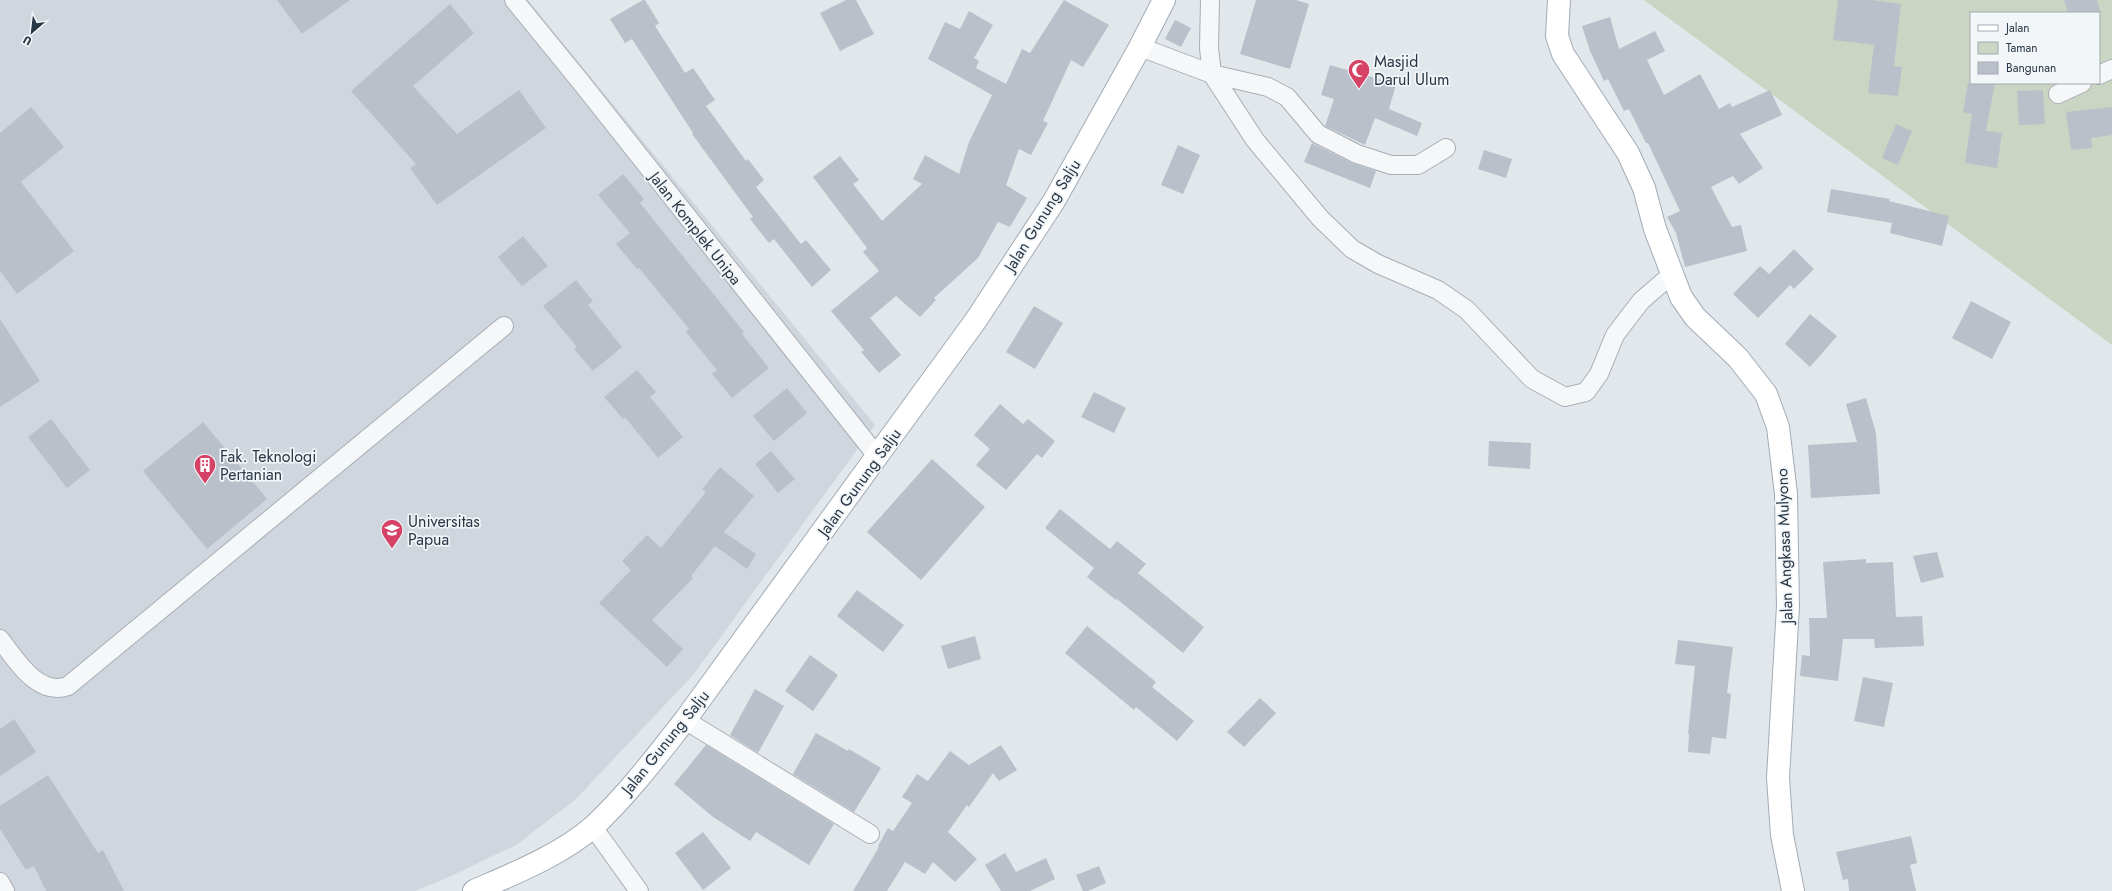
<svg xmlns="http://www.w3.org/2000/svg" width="2112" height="891" font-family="Jost,sans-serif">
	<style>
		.built { fill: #d0d6de }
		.green { fill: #cad6c3; fill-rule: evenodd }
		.building { fill: #b9c0ca }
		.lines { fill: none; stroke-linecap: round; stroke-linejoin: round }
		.minor-casing { stroke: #a7aeb6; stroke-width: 20 }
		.major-casing { stroke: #a1acb8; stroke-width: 24 }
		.minor { stroke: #f6f7f9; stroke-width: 18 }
		.major { stroke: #fff; stroke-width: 22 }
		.labels { text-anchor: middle; stroke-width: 3.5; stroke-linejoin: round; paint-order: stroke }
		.poi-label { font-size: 16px; fill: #293645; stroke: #f2f6f8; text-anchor: start }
		.street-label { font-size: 16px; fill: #293645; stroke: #f2f6f8 }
	</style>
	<rect width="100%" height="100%" fill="#e2e7eb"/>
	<path class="built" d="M0 0H528L875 425 693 675 575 800 516 845 449 877 415 891H0Z"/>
	<path class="green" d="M1644 0H2112V345ZM1971 13H2099V83H1971Z"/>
	<path class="building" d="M277 0H350L302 34Z
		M643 0H645L659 23 655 26 685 73 693 68 715 100 706 106 746 161 748 159 764 180 756 187 801 244 806 240 831 270 812 287 774 239 769 243 750 219 753 217 692 134 693 133 632 39 625 43 610 19Z
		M846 0H856L874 34 840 51 820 13Z
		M1064 0 1109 25 1083 67 1071 60 1043 121 1048 123 1031 155 1019 149 1006 185 1027 198 1010 227 998 222 978 258 934 298 936 300 920 317 896 296 870 318 901 355 879 373 861 352 864 350 831 311 879 271 863 252 867 248 813 177 840 156 859 180 853 184 882 221 922 184 913 179 925 155 959 174 969 142 992 95 928 59 945 22 960 29 969 11 993 25 974 58 979 61 976 68 1006 84 1022 49 1030 53Z
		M1256 0H1296L1309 4 1290 69 1240 54Z
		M1838 0H1872L1901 4 1894 66 1902 67 1898 96 1868 93 1874 45 1833 40Z
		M2064 0H2097L2101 13H2068Z
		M450 4 474 33 413 86 457 134 519 90 546 128 437 205 410 168 416 164 351 91Z
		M1610 17 1619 49 1655 31 1665 51 1647 60 1664 95 1700 74 1719 109 1730 103 1732 107 1770 90 1782 115 1740 134 1763 168 1739 184 1733 176 1711 187 1732 227 1741 225 1747 251 1685 267 1676 233 1667 217 1680 211 1648 143H1646L1629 109 1624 111 1608 79 1604 81 1590 51 1582 26Z
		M1175 20 1191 28 1181 47 1165 39Z
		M1330 65 1396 84 1389 109 1422 123 1417 136 1375 118 1365 145 1325 126 1334 99 1321 95Z
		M1968 83H1995L1986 131 2002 133 1997 168 1965 163 1972 114 1963 112Z
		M2043 90 2045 124 2019 125 2017 91Z
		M31 107 64 147 21 182 74 251 17 294 0 271V133Z
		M2112 107V135L2091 138 2092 148 2071 150 2066 112Z
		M1896 124 1912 131 1898 165 1882 158Z
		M1312 143 1352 163 1376 171 1370 188 1304 162Z
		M1178 145 1200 155 1183 194 1161 185Z
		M1484 150 1512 159 1506 178 1478 169Z
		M623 174 644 199 640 203 744 332 742 334 769 368 732 398 712 374 717 370 686 332 689 329 639 268 637 269 616 244 630 233 598 195Z
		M1831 189 1890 199 1889 201 1949 216 1942 246 1890 233 1892 223 1827 212Z
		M523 236 548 266 522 286 498 257Z
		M1794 249 1814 269 1794 289 1790 285 1758 318 1733 294 1760 266 1769 274Z
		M576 280 593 301 588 305 622 347 593 371 574 349 577 347 543 306Z
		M1971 301 2011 322 1992 359 1952 338Z
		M1034 306 1063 323 1035 369 1006 352Z
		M1810 314 1837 336 1810 367 1785 344Z
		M0 319 40 381 0 407Z
		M637 370 656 392 650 397 683 437 658 458 625 417 623 419 604 397Z
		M787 388 807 413 774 441 753 416Z
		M1094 392 1126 408 1114 433 1081 417Z
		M1866 398 1876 433 1880 494 1811 498 1808 445 1857 442 1846 404Z
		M1000 404 1023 424 1028 419 1055 441 1042 458 1037 454 1006 490 976 465 990 449 974 435Z
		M51 419 90 470 67 488 28 437Z
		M203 422 267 499 207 549 143 471Z
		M1489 441 1531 443 1530 469 1488 466Z
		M771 451 795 479 778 493 755 464Z
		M932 459 985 507 921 580 867 532Z
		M720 467 754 496 724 532 756 554 747 569 715 546 691 576 693 578 652 620 683 649 667 667 599 603 631 570 622 561 647 535 661 548 706 492 702 489Z
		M1060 509 1110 549 1117 541 1146 564 1138 573 1204 627 1183 653 1117 599 1116 600 1087 577 1094 568 1045 528Z
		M1937 552 1944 577 1921 583 1913 556Z
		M1866 559V563L1893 562 1896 617 1922 616 1924 646 1875 648 1874 639H1843L1838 681 1800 676 1802 655 1810 656 1809 618H1827L1823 562Z
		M857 590 904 625 883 652 837 616Z
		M1087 626 1156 682 1152 687 1194 721 1177 741 1136 707 1134 710 1065 653Z
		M975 636 981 659 948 669 941 646Z
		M1678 640 1733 647 1727 693 1731 694 1726 739 1712 737 1710 754 1688 752 1689 734H1688L1695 666 1675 664Z
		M810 655 838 675 813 711 785 691Z
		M1863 677 1893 683 1884 727 1854 721Z
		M755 689 784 706 758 753 730 735Z
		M1260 698 1276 713 1244 747 1227 732Z
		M14 719 36 752 0 776V729Z
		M816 733 848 751 849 749 881 768 854 812 793 774Z
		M706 745 834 824 809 865 756 832 750 841 713 817 674 784Z
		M1001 745 1017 770 999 781 993 773 969 807 967 805 948 832 977 859 955 882 933 862 925 874 905 862 887 891H853L879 847 878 846 888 828 893 831 912 803 902 797 917 774 928 781 950 751 969 765Z
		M48 775 98 853 103 850 124 891H46L34 866 26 870 0 829V806Z
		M703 832 731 868 703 890 675 853Z
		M1911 836 1917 863 1910 865 1916 891H1849L1848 879 1843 880 1836 852Z
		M1005 853 1016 872 1046 858 1055 879 1030 891H1001L985 865Z
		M1099 866 1106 883 1088 891H1083L1076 875Z"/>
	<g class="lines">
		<g class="minor-casing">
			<path id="minor" d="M514 0 580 81 877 456
				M1210 0 1209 48 1212 74 1268 87 1287 97 1318 134 1357 154 1391 165H1418L1446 148
				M1140 47 1212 74 1255 140 1320 218 1352 249 1378 264 1438 290 1467 310 1532 379 1565 397 1586 392 1599 374 1615 335 1641 301 1671 275
				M2099 75 2112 69
				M2058 94 2082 83
				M0 639C16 660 38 697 68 686L504 326
				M685 720 870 834
				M593 827 639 891
				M0 882 5 891"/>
		</g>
		<g class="major-casing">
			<path id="major" d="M1559 0 1557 36 1563 54 1628 153 1644 188 1655 229 1681 297 1695 317 1738 358 1766 394 1778 427 1786 494 1788 606 1778 778 1782 835 1793 891
				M474 891C513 874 561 855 594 826 628 794 656 757 685 720L976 320 1054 201 1140 47 1164 0"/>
		</g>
		<use href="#minor" class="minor"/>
		<use href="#major" class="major"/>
	</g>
	<defs>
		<g id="mosque-pin" transform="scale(1.15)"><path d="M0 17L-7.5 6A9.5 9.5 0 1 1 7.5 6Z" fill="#d54266" stroke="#f2f6f8"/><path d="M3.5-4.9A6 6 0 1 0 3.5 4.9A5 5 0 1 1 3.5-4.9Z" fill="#fff"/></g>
		<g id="building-pin" transform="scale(1.15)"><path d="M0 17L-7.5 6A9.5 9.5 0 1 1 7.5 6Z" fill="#d54266" stroke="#f2f6f8"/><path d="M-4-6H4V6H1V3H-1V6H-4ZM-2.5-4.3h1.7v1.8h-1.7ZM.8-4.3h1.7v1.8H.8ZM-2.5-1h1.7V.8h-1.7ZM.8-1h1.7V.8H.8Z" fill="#fff"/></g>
		<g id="university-pin" transform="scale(1.15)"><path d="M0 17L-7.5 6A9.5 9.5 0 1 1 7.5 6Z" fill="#d54266" stroke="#f2f6f8"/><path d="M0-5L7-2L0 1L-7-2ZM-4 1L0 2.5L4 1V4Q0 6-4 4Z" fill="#fff"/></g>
	</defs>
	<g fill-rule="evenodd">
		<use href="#mosque-pin" x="1359" y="70"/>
		<use href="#building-pin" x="205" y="465"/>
		<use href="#university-pin" x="392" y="530"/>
	</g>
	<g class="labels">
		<g class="poi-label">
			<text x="1374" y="67">Masjid<tspan x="1374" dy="18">Darul Ulum</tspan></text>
			<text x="220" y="462">Fak. Teknologi<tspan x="220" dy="18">Pertanian</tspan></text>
			<text x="408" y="527">Universitas<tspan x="408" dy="18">Papua</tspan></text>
		</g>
		<g class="street-label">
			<text transform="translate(1042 215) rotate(-58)" y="6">Jalan Gunung Salju</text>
			<text transform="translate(696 228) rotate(52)" y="6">Jalan Komplek Unipa</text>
			<text transform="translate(859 482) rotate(-54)" y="6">Jalan Gunung Salju</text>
			<text transform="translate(1784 546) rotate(-92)" y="6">Jalan Angkasa Mulyono</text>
			<text transform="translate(665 742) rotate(-51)" y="6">Jalan Gunung Salju</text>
		</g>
	</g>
	<rect x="1970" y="12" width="130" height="72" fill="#f2f6f8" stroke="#a2a9b0"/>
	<rect x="1978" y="25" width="20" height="6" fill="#ffffff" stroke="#a2a9b0"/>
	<text x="2006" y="32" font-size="12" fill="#293645">Jalan</text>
	<rect x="1978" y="42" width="20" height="12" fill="#cad6c3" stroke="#a2a9b0"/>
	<text x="2006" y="52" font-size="12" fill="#293645">Taman</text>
	<rect x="1978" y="62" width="20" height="12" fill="#b9c0ca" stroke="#a2a9b0"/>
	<text x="2006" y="72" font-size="12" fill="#293645">Bangunan</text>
	<g transform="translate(32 32) rotate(208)" stroke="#f2f6f8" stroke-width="3" paint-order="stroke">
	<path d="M0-3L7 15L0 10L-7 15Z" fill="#293645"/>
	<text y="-6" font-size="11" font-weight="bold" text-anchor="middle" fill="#293645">U</text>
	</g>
</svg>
